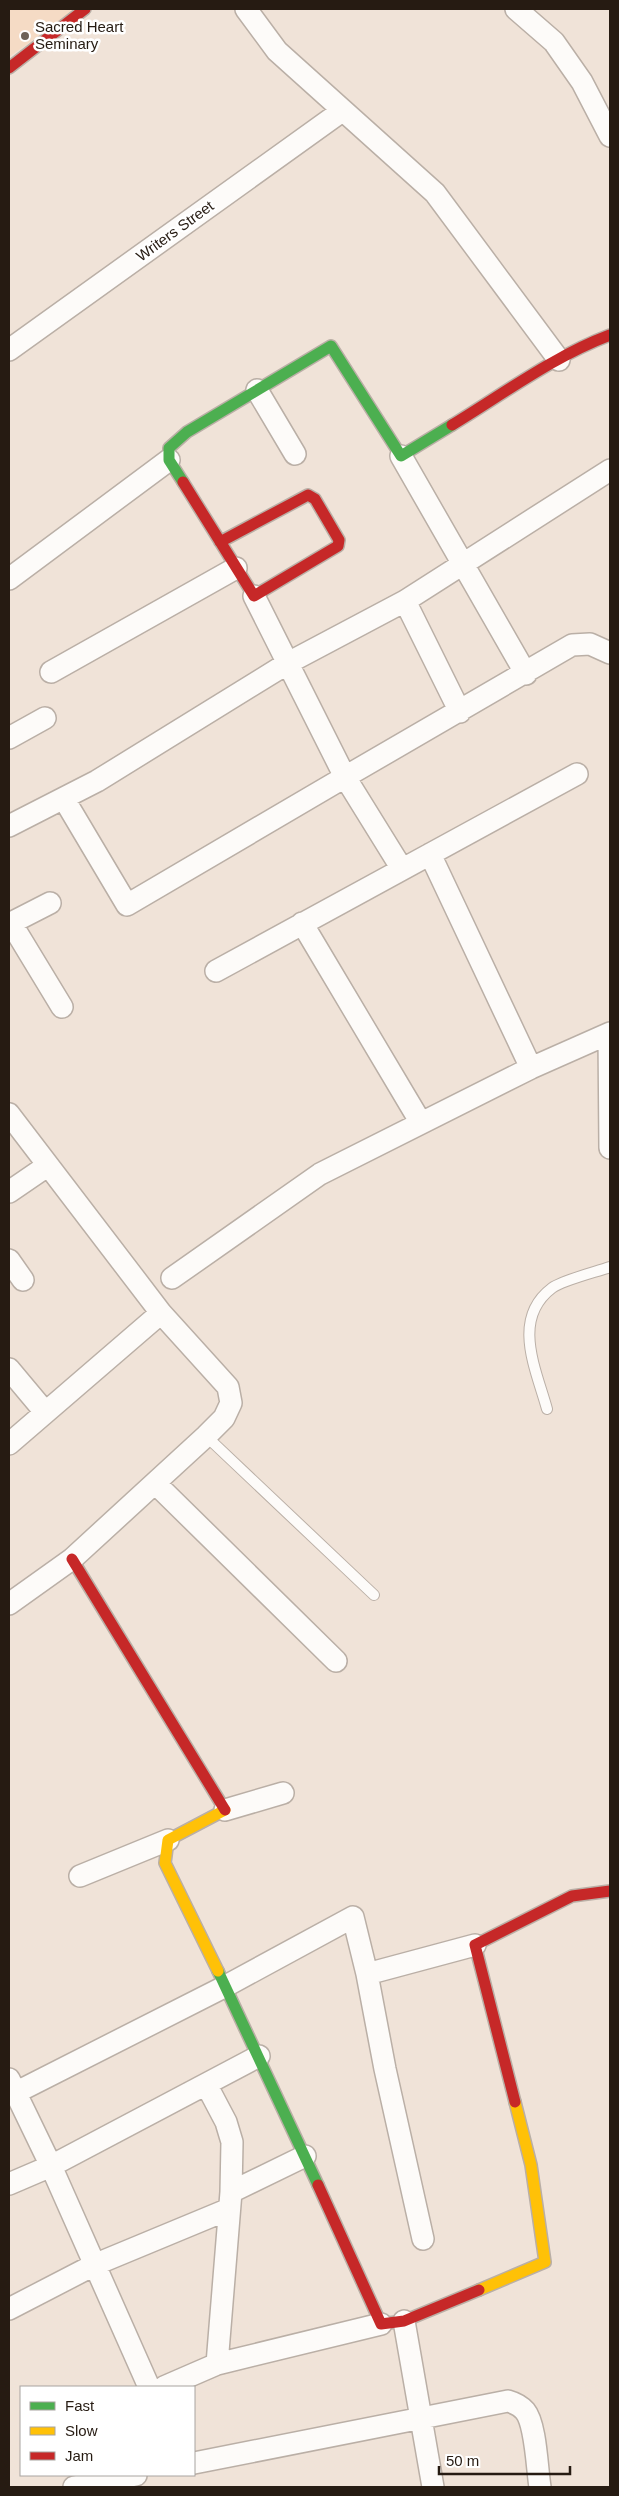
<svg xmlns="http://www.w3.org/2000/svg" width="619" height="2496" font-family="Helvetica,sans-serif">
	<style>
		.built { fill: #f5dbc5 }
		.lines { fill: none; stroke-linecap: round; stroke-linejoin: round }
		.lane-casing { stroke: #baafa6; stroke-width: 12 }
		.street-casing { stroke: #baafa6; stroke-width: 24 }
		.fast-casing { stroke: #baafa6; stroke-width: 14 }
		.slow-casing { stroke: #baafa6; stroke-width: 14 }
		.jam-casing { stroke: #baafa6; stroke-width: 14 }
		.lane { stroke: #fdfbf9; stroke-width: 10 }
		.street { stroke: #fdfbf9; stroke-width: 21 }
		.fast { stroke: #4caf50; stroke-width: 11 }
		.slow { stroke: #ffc107; stroke-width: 11 }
		.jam { stroke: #c62828; stroke-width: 11 }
		.poi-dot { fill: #6d6157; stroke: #fff; stroke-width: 2 }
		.labels { text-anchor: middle; stroke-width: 5; stroke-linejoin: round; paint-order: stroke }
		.poi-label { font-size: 15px; fill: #261b12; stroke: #fff; text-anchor: start }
		.street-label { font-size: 15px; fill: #261b12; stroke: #fff }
	</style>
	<rect width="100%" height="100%" fill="#f0e3d8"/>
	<path class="built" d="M9 9H77L9 57Z"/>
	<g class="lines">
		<g class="lane-casing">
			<path id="lane" d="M547 1409C536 1369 511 1319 552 1288 563 1280 596 1272 610 1267
				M206 1436 374 1595"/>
		</g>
		<g class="street-casing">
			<path id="street" d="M246 9 277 51 435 193 559 360
				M516 9 554 42 582 82 610 136
				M9 350 342 111
				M257 390 295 454
				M401 456 526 674
				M9 579 169 460
				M254 596 345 777 572 645 590 644 610 653
				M405 601 460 712
				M51 672 236 568
				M9 738 45 718
				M64 799 127 905 345 777 402 869
				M9 826 97 781 288 663 405 601 610 470
				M430 854 531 1068
				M11 923 62 1007
				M302 923 421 1123
				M9 924 50 903
				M216 971 577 774
				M609 1034 610 1148
				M9 1114 161 1313 228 1387 231 1403 224 1418 206 1436 72 1559 9 1604
				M9 1192 47 1166
				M9 1260 23 1280
				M172 1278 320 1174 531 1068 610 1033
				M9 1369 45 1412
				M9 1444 161 1313
				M155 1483 336 1661
				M225 1810 283 1793
				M80 1876 168 1840
				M367 1974 385 2069 423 2239
				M9 2079 51 2166 149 2387
				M206 2084 226 2122 232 2142 231 2192 217 2364
				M15 2093 224 1987 353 1917 367 1974 475 1945
				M9 2184 51 2166 259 2056
				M231 2192 305 2156
				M9 2309 94 2265 229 2209
				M404 2321 433 2487
				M164 2387 217 2364 381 2324
				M194 2463 508 2401C515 2403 520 2405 525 2411 536 2424 537 2469 540 2487
				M74 2487 136 2475"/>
		</g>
		<g class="fast-casing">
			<path id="fast" d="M183 482 169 460V448L187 432 331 346 401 456 452 425
				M218 1971 318 2185"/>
		</g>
		<g class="slow-casing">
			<path id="slow" d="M218 1971 165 1863 168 1840 225 1810
				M479 2290 545 2262 531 2165 515 2102"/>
		</g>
		<g class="jam-casing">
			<path id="jam" d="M9 68 85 9
				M452 425C503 394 554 356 610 335
				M183 482 254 596 338 546 339 540 315 499 308 495 220 542
				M72 1559 225 1810
				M515 2102 475 1945 572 1896 610 1891
				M318 2185 381 2324 404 2321 479 2290"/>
		</g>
		<use href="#lane" class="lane"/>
		<use href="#street" class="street"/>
		<use href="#fast" class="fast"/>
		<use href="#slow" class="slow"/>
		<use href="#jam" class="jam"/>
	</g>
	<circle class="poi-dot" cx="25" cy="36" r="5"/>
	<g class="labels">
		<g class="poi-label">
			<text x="35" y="32">Sacred Heart<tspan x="35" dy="17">Seminary</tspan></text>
		</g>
		<g class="street-label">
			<text transform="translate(175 231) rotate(-36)" y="5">Writers Street</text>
		</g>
	</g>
	<rect width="619" height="2496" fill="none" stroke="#261b12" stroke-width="20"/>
	<rect x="20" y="2386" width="175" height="90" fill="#ffffff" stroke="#a8a4a0"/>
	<rect x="30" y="2402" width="25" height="8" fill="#4caf50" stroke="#a8a4a0"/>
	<text x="65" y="2411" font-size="15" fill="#261b12">Fast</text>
	<rect x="30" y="2427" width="25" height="8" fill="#ffc107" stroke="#a8a4a0"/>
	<text x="65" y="2436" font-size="15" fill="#261b12">Slow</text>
	<rect x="30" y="2452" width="25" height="8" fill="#c62828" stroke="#a8a4a0"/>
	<text x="65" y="2461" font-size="15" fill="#261b12">Jam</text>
	<path d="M439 2466v8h131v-8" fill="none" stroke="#261b12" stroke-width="2.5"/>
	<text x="446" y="2466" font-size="15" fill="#261b12" stroke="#ffffff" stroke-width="4" paint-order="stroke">50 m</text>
</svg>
